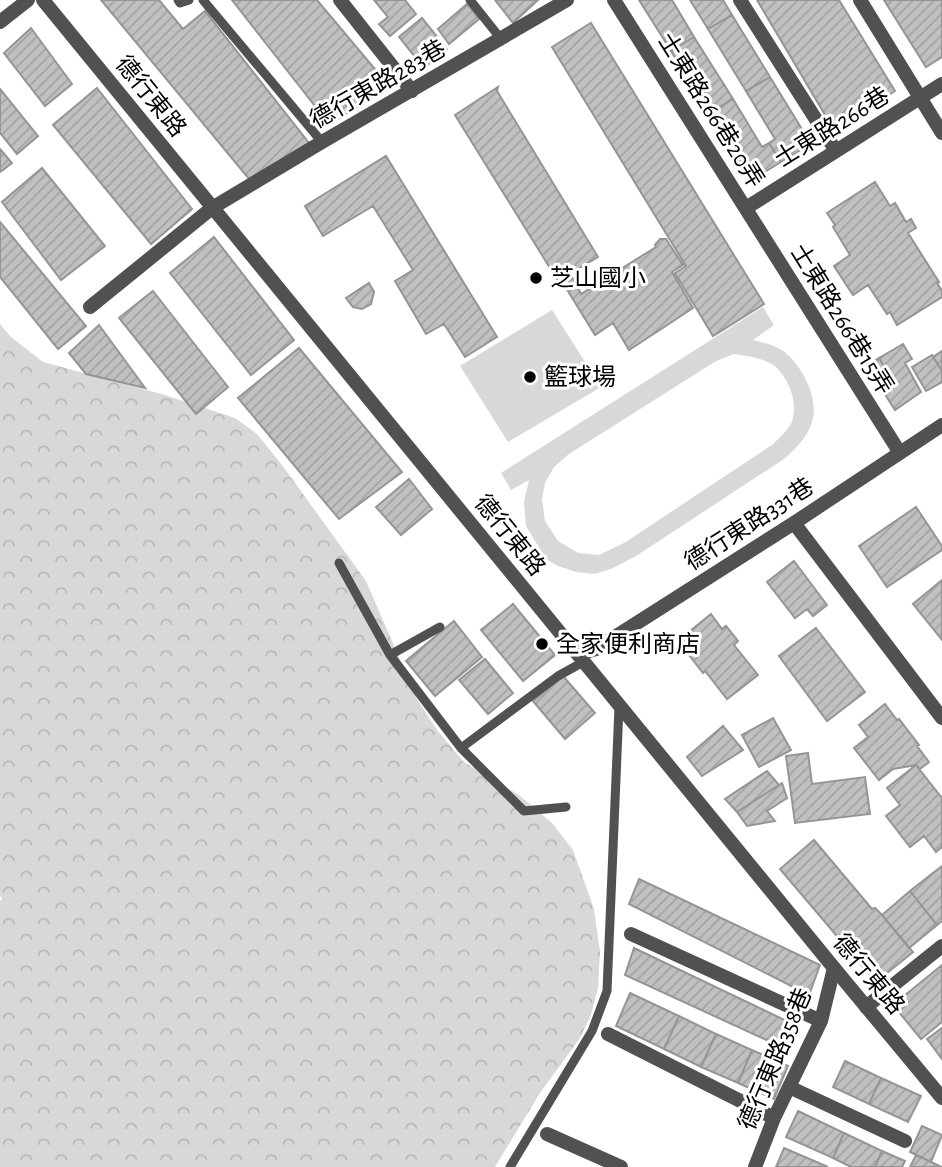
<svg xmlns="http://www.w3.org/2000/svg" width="942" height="1167" font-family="'Alegreya Sans','Noto Sans TC',sans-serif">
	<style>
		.forest { fill: url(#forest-crowns) }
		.pitch { fill: #d8d8d8; fill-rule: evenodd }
		.building { fill: url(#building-hatch); stroke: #959595; stroke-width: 2 }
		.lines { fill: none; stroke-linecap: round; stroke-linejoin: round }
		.service { stroke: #515151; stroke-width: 9 }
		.minor { stroke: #515151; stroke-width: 14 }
		.tertiary { stroke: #515151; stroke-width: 14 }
		.poi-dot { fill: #000; stroke: #fff; stroke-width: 2.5 }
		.labels { text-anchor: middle; stroke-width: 6; stroke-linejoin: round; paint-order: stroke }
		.street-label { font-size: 24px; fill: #000; stroke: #fff }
		.poi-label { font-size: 24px; fill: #000; stroke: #fff; text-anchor: start }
	</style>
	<defs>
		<pattern id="forest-crowns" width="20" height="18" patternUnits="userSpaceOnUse" patternTransform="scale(1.75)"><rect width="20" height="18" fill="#d8d8d8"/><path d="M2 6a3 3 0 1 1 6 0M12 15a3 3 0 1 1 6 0" fill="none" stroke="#b8b8b8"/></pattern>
		<pattern id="building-hatch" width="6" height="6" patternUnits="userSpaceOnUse" patternTransform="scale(1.75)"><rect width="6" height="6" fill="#c0c0c0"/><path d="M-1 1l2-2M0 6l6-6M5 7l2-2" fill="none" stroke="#a3a3a3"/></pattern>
	</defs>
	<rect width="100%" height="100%" fill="#fff"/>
	<path class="forest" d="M0 324 11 337 43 362 165 395 235 418 257 434 282 465 366 581 417 699 437 730 464 762 519 795 552 823 573 850 594 909 600 952 598 988 591 1015 580 1038 540 1093 495 1167H0V901L2 899 0 895Z"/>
	<path class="pitch" d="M763 307 774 325 753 340C765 343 779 346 788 355 805 371 820 402 811 425 806 439 795 449 784 459L636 556 613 568 595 574 576 572 558 566 546 559 526 526 524 501 529 480 511 490 501 473ZM734 354C747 356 765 358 776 367 790 380 799 406 791 424 787 431 778 439 772 445L624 543 599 555 578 553 558 541 545 521 542 499 545 483 554 467 569 454 716 361Z
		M552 310 601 387 508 442 460 366Z"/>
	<path class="building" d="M101 0H159L183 29 205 11 309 143 249 179Z
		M232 0H317L390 87 329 124Z
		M374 0H405L416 14 390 36 379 24 388 17Z
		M495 0H538L513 23Z
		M639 0H672L694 37 671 51Z
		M690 0H723L732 15 708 29Z
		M757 0H839L895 91 834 130Z
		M884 0H942V57L926 67Z
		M467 4 479 19 449 44 438 29Z
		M732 15 770 77 746 91 708 29Z
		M422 18 447 49 424 68 399 37Z
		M591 23 764 304 713 336 675 273 686 266 552 47Z
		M31 28 72 84 45 106 4 53Z
		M694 37 733 99 709 113 671 51Z
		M770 77 811 144 781 162 769 143 775 139 746 91Z
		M498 87 497 91 598 257 558 281 455 115Z
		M97 88 192 209 151 244 53 125Z
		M0 89 38 136 17 154 0 133Z
		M733 99 762 147 769 143 781 162 750 181 709 113Z
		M0 149 12 163 0 172Z
		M386 156 497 337 465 357 444 324 426 334 395 281 413 270 373 206 323 236 305 206Z
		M42 168 105 246 61 280 2 202Z
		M875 182 890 206 895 203 906 222 911 219 916 228 908 233 939 282 937 283 942 291V297L897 325 890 312 887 314 868 285 853 295 834 266 850 255 833 227 835 225 827 213Z
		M0 222 86 326 58 349 0 277Z
		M214 237 294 340 251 375 170 273Z
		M660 239H666L683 265 672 272 693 308 629 350 613 323 595 335 563 283 572 277 581 294 656 247 655 245Z
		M369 283 374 292 371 304 362 309 353 307 346 298Z
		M153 291 228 387 196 414 119 318Z
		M99 325 145 388 86 374 69 353Z
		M903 344 912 359 905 363 921 392 895 410 877 382 890 376 879 358Z
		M299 348 402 472 339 519 238 398Z
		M942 351V371L933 357Z
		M932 355 942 371V382L926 391 912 367Z
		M879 358 890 376 877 382 867 366Z
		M409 479 432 509 401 535 376 507Z
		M916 507 942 546V550L887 587 859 546Z
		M794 561 827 605 813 616 807 609 795 618 767 582Z
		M942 580V640L913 604Z
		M513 604 555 655 523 681 481 630Z
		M711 614 722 629 726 626 738 641 734 645 758 675 727 699 705 671 703 673 678 641Z
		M454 621 482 657 435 696 406 661Z
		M816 628 865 692 827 721 779 656Z
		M485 659 513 693 488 714 459 680Z
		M563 676 595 713 565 739 533 701Z
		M885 704 897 720 899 719 919 745 917 746 929 762 920 769 916 765 893 769 879 780 854 748 868 737 859 725Z
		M773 718 791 750 759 767 742 735Z
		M723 726 743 750 702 776 687 757Z
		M808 753 812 784 865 777 870 814 795 823 786 756Z
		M916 765 942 798V847L936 852 924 836 910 847 886 816 900 805 887 788Z
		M767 771 779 785 737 812 725 799Z
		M782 783 787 798 767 811 775 821 747 826 737 812Z
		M814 840 872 909 875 908 882 915 913 952 882 977H876L869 974 780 869Z
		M942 866V921L937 925 910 891Z
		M639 879 820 965 809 995 629 904Z
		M910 891 937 925 909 948 882 915Z
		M634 948 795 1025 786 1049 625 975Z
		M942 965V1022L921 1039 893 1005Z
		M630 993 679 1016 664 1049 616 1026Z
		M679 1016 716 1034 701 1067 664 1049Z
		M942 1028V1059L927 1039Z
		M716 1034 752 1050 738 1083 701 1067Z
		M752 1050 788 1066 774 1099 738 1083Z
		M845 1061 881 1078 869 1104 833 1087Z
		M881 1078 921 1096 908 1122 869 1104Z
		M798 1111 844 1133 833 1158 786 1137Z
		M922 1126 942 1135 931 1162 910 1152Z
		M844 1133 882 1151 875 1167H851L833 1158Z
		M784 1148 828 1167H776Z
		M882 1151 905 1161 902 1167H875Z
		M916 1155 942 1167H910Z"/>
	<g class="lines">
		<path class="service" d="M178 0 180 3 189 0
			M203 0 322 142
			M470 0 501 39
			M339 563 390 655 461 748 558 676 585 661
			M390 655 440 627
			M461 748 524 811 566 807
			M510 1167 592 1031 607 991 619 707"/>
		<path class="minor" d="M340 0 412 91
			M614 0 900 453
			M740 0 836 151
			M860 0 942 133
			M0 22 28 0
			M746 208 942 84
			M90 307 212 208 322 142 567 0
			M794 523 942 718
			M578 654 596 649 794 523 942 425
			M631 934 821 1021
			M866 1007 942 946
			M608 1034 774 1118
			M789 1087 905 1141
			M547 1134 621 1167
			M755 1167 774 1118 821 1021 834 968"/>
		<path class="tertiary" d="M43 0 834 968 942 1098"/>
	</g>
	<g class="poi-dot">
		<circle cx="536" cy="278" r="7"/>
		<circle cx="530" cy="377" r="7"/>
		<circle cx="542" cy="644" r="7"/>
	</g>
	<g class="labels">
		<g class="street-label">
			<text transform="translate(378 84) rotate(-30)" y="8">德行東路283巷</text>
			<text transform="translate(151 96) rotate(51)" y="8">德行東路</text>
			<text transform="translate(711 110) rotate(58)" y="8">士東路266巷20弄</text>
			<text transform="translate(832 127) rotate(-32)" y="8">士東路266巷</text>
			<text transform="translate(842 319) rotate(58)" y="8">士東路266巷15弄</text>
			<text transform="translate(749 524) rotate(-33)" y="8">德行東路331巷</text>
			<text transform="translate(510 535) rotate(51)" y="8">德行東路</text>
			<text transform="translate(869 974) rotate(50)" y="8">德行東路</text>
			<text transform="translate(775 1059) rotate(-67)" y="8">德行東路358巷</text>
		</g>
		<g class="poi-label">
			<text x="550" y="286">芝山國小</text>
			<text x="544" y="385">籃球場</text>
			<text x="556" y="652">全家便利商店</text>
		</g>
	</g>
</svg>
